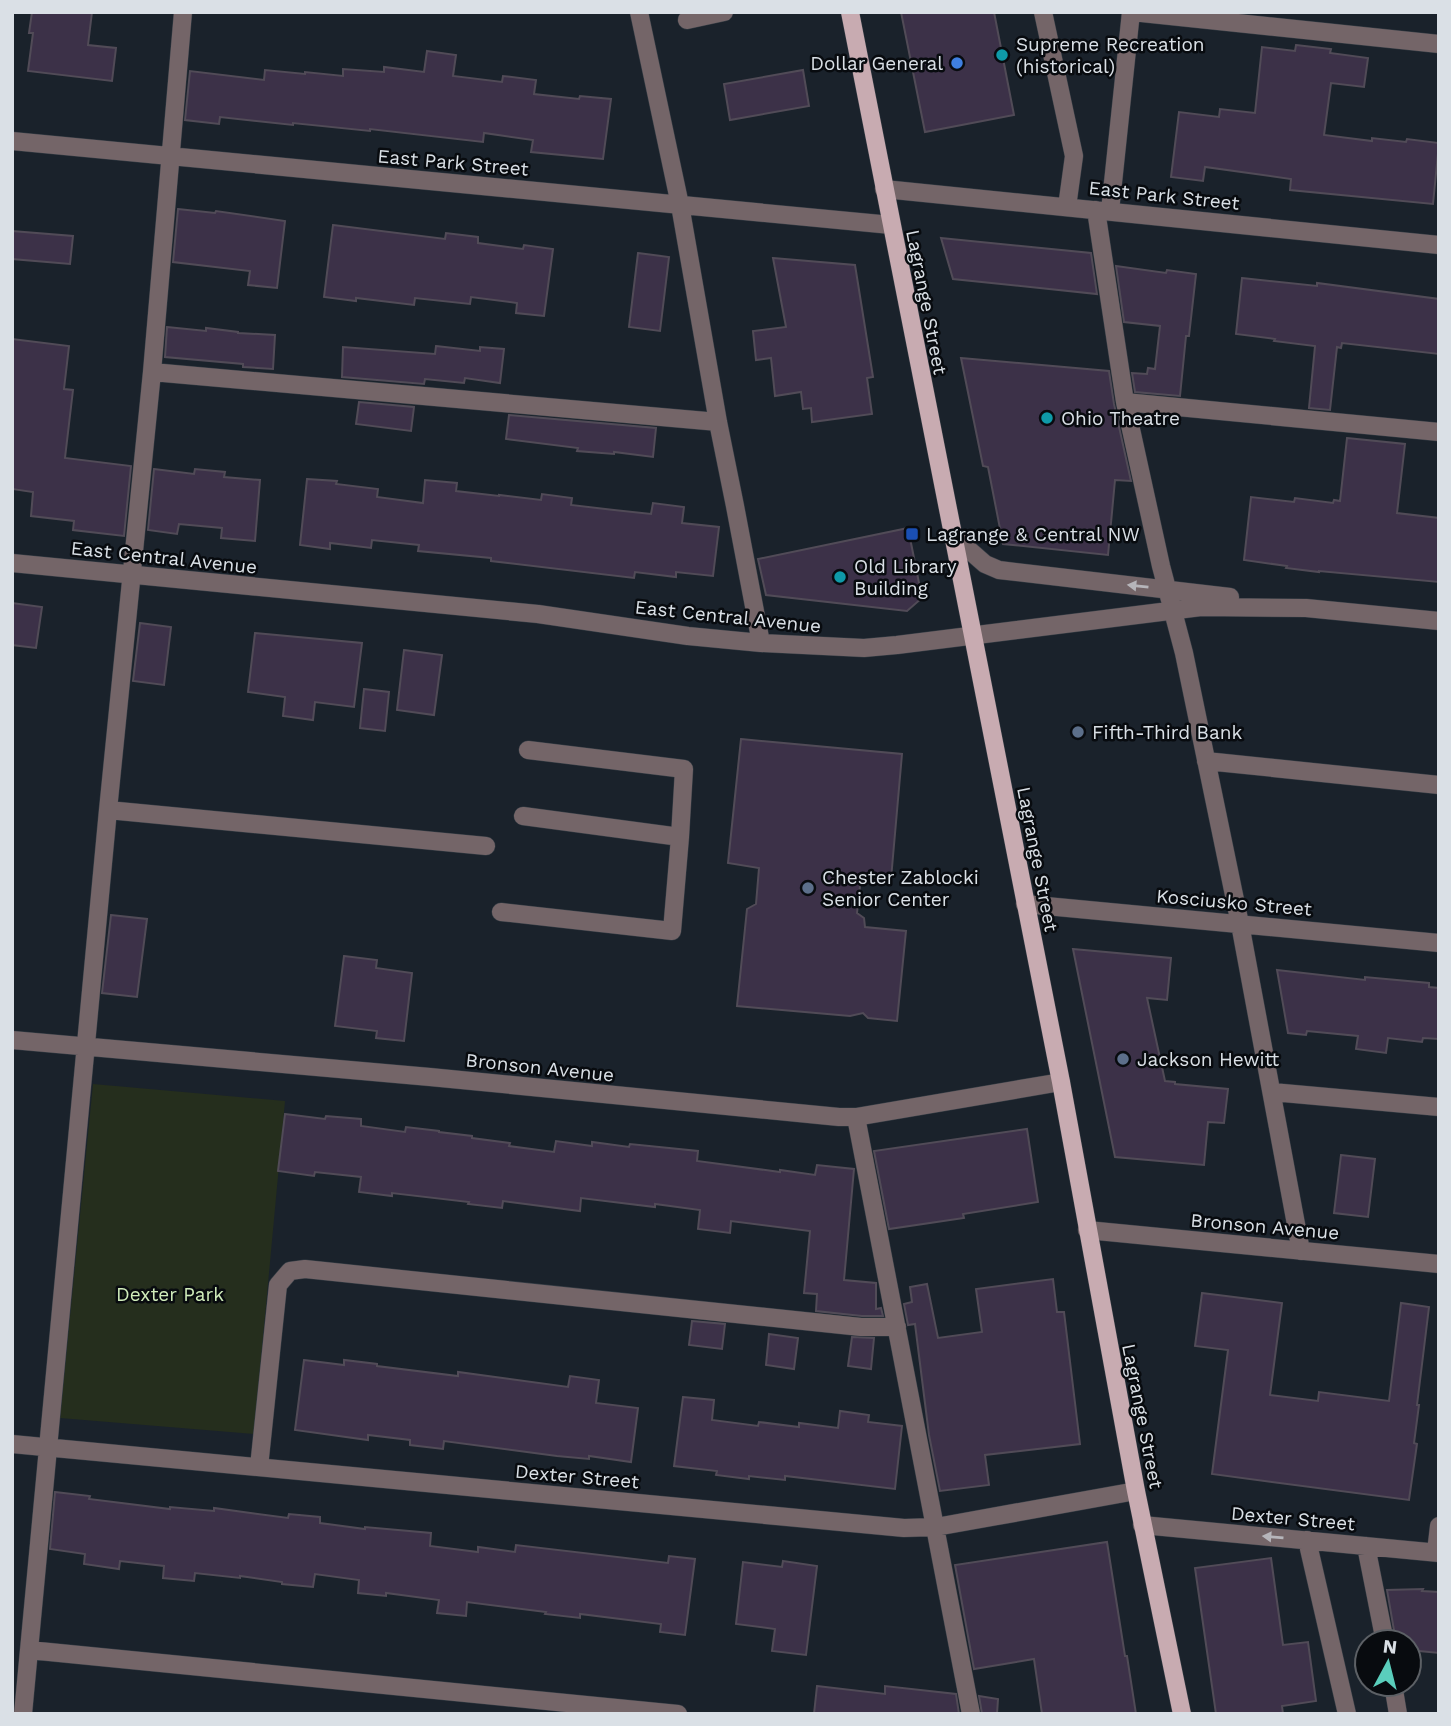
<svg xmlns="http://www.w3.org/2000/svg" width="1451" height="1726" font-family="'Work Sans',sans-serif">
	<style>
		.green { fill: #252e1d }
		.building { fill: #3c3148; stroke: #514b57; stroke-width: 2 }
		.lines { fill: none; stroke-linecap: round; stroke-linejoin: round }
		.minor-casing { stroke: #353d45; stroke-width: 19 }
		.major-casing { stroke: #353d45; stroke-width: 19 }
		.minor { stroke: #746568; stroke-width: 18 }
		.major { stroke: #c8abb1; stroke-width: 18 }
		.oneway { fill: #b6b5ba }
		.culture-dot { fill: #0f9aa8; stroke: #080b0f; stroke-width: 2.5 }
		.shop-dot { fill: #3f7fe0; stroke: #080b0f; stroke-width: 2.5 }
		.transit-dot { fill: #1a4fb4; stroke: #080b0f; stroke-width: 2.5 }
		.service-dot { fill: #5c6f8a; stroke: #080b0f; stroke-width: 2.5 }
		.labels { text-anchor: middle; stroke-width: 5; stroke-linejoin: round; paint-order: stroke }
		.poi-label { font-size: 19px; fill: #dae0e6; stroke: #080b0f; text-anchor: start }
		.street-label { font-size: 19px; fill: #dae0e6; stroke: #080b0f }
		.park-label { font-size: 19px; fill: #d0ecba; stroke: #080b0f }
	</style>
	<rect width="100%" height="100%" fill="#1a222b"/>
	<path class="green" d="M93 1084 285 1101 254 1434 60 1418Z"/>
	<path class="building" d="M32 12H92L88 45 116 48 112 81 28 71 33 33H29Z
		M901 12H994L1014 115 925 132Z
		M1296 45 1331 49 1330 53 1368 58 1364 87 1331 83 1324 135 1372 141V138L1406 142 1407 139 1439 143 1433 204 1290 190 1291 179 1205 167 1203 181 1171 177 1179 112 1219 117 1220 109 1255 113 1262 47 1295 51Z
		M427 51 456 55 453 76 502 82 503 76 536 80 534 94 579 99 580 96 611 99 603 159 531 152 533 140 484 133 483 142 370 129V131L293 123V125L220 117 219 124 185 120 190 71 264 80 265 70 305 74V72L343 76V69L384 72V67L424 72Z
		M803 70 809 106 730 120 724 84Z
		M178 209 215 213 216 211 285 221 277 288 248 285 250 271 173 262Z
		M333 225 445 239 446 233 478 237V243L523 249 524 245 553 249 544 316 516 313 517 303 471 297 470 304 415 298 414 305 356 298V301L324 297Z
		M12 231 73 236 70 264 12 259Z
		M941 238 1091 253 1097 294 953 279Z
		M638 253 669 257 660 331 629 327Z
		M773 258 855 265 873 377 867 378 872 414 812 422 811 408 803 409 801 392 775 396 771 358 756 360 753 331 786 327Z
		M1116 266 1166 273 1167 270 1196 274 1189 336H1186L1180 396 1135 392 1132 373 1147 374 1148 368 1155 369 1160 326 1124 322Z
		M1242 278 1317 286V283L1439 299V354L1342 343 1341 348 1337 347 1330 410 1309 408 1315 346 1274 341 1275 339 1236 334Z
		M167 327 206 331V328L238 332V333L275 335 273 369 243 367V364L165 357Z
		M12 339 69 346 64 389 73 390 65 458 131 466 124 536 73 530 74 521 31 516 33 492 12 489Z
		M436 346 480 351V347L504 349 500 383 465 378 464 383 425 379 424 384 342 377 343 347 435 354Z
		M961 358 1109 371 1114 404 1131 481 1115 480 1108 555 1003 544 988 467 983 466Z
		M359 402 414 407 411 431 356 424Z
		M509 415 656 428 653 457 614 452V454L577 451 578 448 506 439Z
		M1347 438 1405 444 1397 513 1439 518V582L1319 571V572L1286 568 1287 566 1244 560 1251 497 1294 502 1295 498 1333 503 1334 500 1340 501Z
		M154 469 194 474 195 469 225 472 224 477 260 480 255 541 221 538 222 528 179 524 177 534 148 530Z
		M307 479 337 481 336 484 378 489 377 497 423 503 425 480 457 483 456 491 499 496V495L541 500 542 494 572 498 571 505 614 510 651 514 653 503 684 507 682 523 719 527 713 576 676 572V577L635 572 634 578 491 561V558L418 551 419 545 372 540 371 548 330 543V549L300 545Z
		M908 528 922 598 907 611 766 595 758 559Z
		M12 603 42 607 36 648 12 645Z
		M140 623 171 627 164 685 133 681Z
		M255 633 362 643 354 707 315 702 313 720 283 716 285 697 248 692Z
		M404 650 442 655 434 715 397 710Z
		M364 689 389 692 385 731 360 728Z
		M741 739 902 754 891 879 861 877 857 913 864 918 865 927 906 931 897 1021 868 1018 863 1013 850 1016 737 1006 747 909 756 904 759 868 728 863Z
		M111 915 147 919 137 997 102 993Z
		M1073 949 1171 958 1167 1000 1147 998 1165 1081 1175 1082V1084L1228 1089 1224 1123 1208 1122 1204 1165 1115 1157Z
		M344 956 377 960 376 968 412 973 404 1041 376 1038 377 1031 335 1026Z
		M1277 970 1365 980V977L1429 983V987L1439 988V1039L1423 1038 1422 1042 1388 1038 1386 1053 1356 1049 1358 1036 1307 1031 1306 1035 1288 1033Z
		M285 1114 325 1119 326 1116 361 1119V1126L405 1132 406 1127 439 1131V1132L472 1136V1138L510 1143 509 1146 554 1152 556 1141 592 1146V1142L629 1147 630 1144 698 1151 697 1161 780 1172V1170L815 1175 817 1165 854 1169 844 1280 876 1283V1309L881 1308 883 1316H862L816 1311 817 1294 804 1293 810 1231 731 1221 730 1233 698 1229 700 1210 655 1204V1207L581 1198 580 1211 503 1201 502 1208 468 1204 469 1202 392 1193V1196L359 1192 361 1177 315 1172 314 1176 278 1171Z
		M1027 1129 1038 1202 963 1214 964 1218 889 1229 874 1151Z
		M1341 1155 1375 1159 1368 1217 1334 1213Z
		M1053 1279 1057 1312H1064L1080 1444 985 1455 989 1485 940 1491 929 1435 915 1324 908 1325 904 1304 912 1302 910 1287 927 1284 938 1338 982 1332 976 1289Z
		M1202 1293 1282 1303 1270 1395 1318 1401 1319 1392 1389 1401 1401 1303 1429 1307 1417 1405H1419L1414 1443 1417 1444 1409 1500 1212 1474 1228 1350 1195 1346Z
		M692 1321 725 1324 722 1349 689 1345Z
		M769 1334 798 1338 794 1369 766 1365Z
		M852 1337 874 1338 871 1369 848 1366Z
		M304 1360 344 1365V1360L377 1364V1366L458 1376V1372L568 1387 570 1376 599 1380 596 1403 638 1408 631 1462 589 1456V1459L557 1456 444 1441 443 1449 410 1445V1440L368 1435V1440L295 1430Z
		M683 1397 714 1400 712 1420 758 1426 759 1422 799 1427V1423L838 1428 840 1411 869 1415 868 1422 902 1426 895 1489 785 1476V1480L749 1476V1479L716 1475 717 1471 674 1466Z
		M55 1492 90 1496 89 1499 170 1509V1507L214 1511V1508L288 1518 289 1514 320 1517V1523L365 1529V1527L431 1533 430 1546 478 1552V1547L515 1552 516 1545 668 1563 669 1556 695 1559 685 1635 660 1632 661 1624 580 1614V1618L545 1614 546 1612 467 1602 466 1616 437 1613 439 1600 386 1593V1596L358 1593 359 1580 315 1574 313 1587 282 1584V1582L240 1576V1578L195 1573 194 1581 163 1578 164 1566 120 1561 119 1569 84 1564 85 1554 50 1549Z
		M1107 1542 1125 1656H1127L1136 1714H1042L1034 1659 974 1669 955 1565Z
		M1271 1558 1283 1645 1308 1642 1316 1701 1282 1706 1283 1714H1216L1195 1568Z
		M783 1561 817 1566 806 1655 772 1651 775 1629 736 1624 743 1562 782 1567Z
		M1423 1589 1422 1591 1439 1592V1653L1409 1650V1642H1396L1387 1590Z
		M817 1686 885 1694V1686L956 1694 959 1714H814Z
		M979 1696 998 1699 997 1714H982Z"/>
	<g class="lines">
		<g class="minor-casing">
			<path id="minor" d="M639 12 680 205 718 422 735 506 761 643
				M1043 12 1074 156 1067 207
				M1132 12 1439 44
				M687 20 724 12
				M12 141 891 225
				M884 189 1439 245
				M1096 210 1125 402 1161 566 1184 653 1240 924 1301 1251
				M1110 211 1131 12
				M152 372 718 422
				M1125 402 1439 432
				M952 535 985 564 999 570 1230 597
				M12 563 538 614 688 636 761 643 864 648 897 645 1201 607 1306 608 1439 621
				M528 750 684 769 680 837
				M1206 761 1439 785
				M108 810 486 846
				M1025 904 1439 943
				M501 912 672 931 680 837 523 816
				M12 1040 430 1077 839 1117H856L1061 1082
				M1272 1092 1439 1107
				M856 1117 971 1714
				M1087 1230 1439 1264
				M12 1444 904 1528 936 1527 1136 1491
				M259 1467 278 1285 290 1271 305 1269 861 1327H897
				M1142 1525 1439 1553
				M1307 1540 1347 1714
				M1366 1546 1385 1642
				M1436 1552 1439 1526
				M29 1650 678 1714
				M1393 1684 1398 1714
				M23 1714 108 810 152 372 183 12"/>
		</g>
		<g class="major-casing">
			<path id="major" d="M850 12 1061 1082 1136 1491 1182 1714"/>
		</g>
		<use href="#minor" class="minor"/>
		<use href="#major" class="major"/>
	</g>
	<defs><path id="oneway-solid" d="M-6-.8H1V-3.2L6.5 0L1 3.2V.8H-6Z" transform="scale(1.75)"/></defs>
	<g class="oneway">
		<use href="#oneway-solid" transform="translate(1138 586) rotate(-174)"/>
		<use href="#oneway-solid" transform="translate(1273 1537) rotate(-175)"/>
	</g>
	<g class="culture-dot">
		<circle cx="1002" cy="55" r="7"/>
		<circle cx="1047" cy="418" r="7"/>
		<circle cx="840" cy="577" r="7"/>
	</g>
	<circle class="shop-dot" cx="957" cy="63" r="7"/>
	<rect class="transit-dot" x="905" y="527" width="14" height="14" rx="3.5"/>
	<g class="service-dot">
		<circle cx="1078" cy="732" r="7"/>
		<circle cx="808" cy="888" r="7"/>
		<circle cx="1123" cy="1059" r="7"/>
	</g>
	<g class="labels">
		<g class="poi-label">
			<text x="1016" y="51">Supreme Recreation<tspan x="1016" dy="22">(historical)</tspan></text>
			<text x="943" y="70" text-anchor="end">Dollar General</text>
			<text x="1061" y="425">Ohio Theatre</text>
			<text x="926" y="541">Lagrange &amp; Central NW</text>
			<text x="854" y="573">Old Library<tspan x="854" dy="22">Building</tspan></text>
			<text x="1092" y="739">Fifth-Third Bank</text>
			<text x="822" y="884">Chester Zablocki<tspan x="822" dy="22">Senior Center</tspan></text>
			<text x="1137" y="1066">Jackson Hewitt</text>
		</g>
		<g class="street-label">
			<text transform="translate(453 162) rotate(5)" y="7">East Park Street</text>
			<text transform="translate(1164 195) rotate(6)" y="7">East Park Street</text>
			<text transform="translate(927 302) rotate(79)" y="7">Lagrange Street</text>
			<text transform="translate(164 557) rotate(6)" y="7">East Central Avenue</text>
			<text transform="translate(728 616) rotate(6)" y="7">East Central Avenue</text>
			<text transform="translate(1038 859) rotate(79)" y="7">Lagrange Street</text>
			<text transform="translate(1234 902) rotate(5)" y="7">Kosciusko Street</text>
			<text transform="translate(540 1067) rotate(6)" y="7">Bronson Avenue</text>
			<text transform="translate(1265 1226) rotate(5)" y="7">Bronson Avenue</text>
			<text transform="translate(1143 1416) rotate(79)" y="7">Lagrange Street</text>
			<text transform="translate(577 1476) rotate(5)" y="7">Dexter Street</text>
			<text transform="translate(1293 1518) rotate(5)" y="7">Dexter Street</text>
		</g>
		<g class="park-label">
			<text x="170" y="1301">Dexter Park</text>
		</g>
	</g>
	<rect width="1451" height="1726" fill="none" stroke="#dae0e6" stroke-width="28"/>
	<g transform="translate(1388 1663) rotate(7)"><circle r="33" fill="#080b0f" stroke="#5c6065" stroke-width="2"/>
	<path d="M0-5L12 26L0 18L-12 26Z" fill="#5acebc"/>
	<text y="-10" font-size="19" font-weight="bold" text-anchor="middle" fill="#dae0e6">N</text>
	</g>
</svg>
